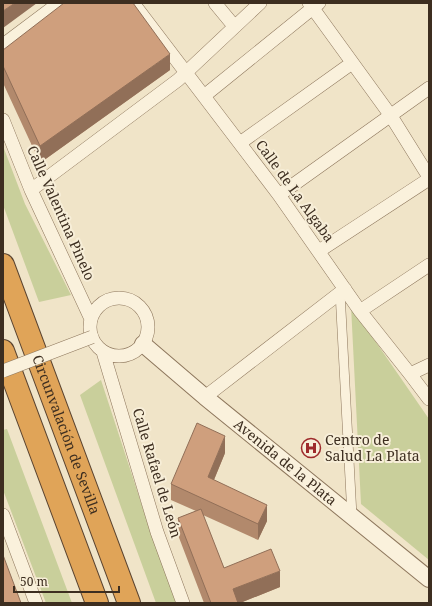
<svg xmlns="http://www.w3.org/2000/svg" width="432" height="606" font-family="'Noto Serif',serif">
	<style>
		.green { fill: #c9cf9b }
		.lines { fill: none; stroke-linecap: round; stroke-linejoin: round }
		.pedestrian-casing { stroke: #8d765c; stroke-width: 10 }
		.minor-casing { stroke: #8d765c; stroke-width: 14 }
		.tertiary-casing { stroke: #8d765c; stroke-width: 18 }
		.motorway-casing { stroke: #5b4430; stroke-width: 24 }
		.pedestrian { stroke: #faf1dc; stroke-width: 9 }
		.minor { stroke: #faf1dc; stroke-width: 13 }
		.tertiary { stroke: #faf1dc; stroke-width: 16 }
		.motorway { stroke: #e0a458; stroke-width: 22 }
		.minor-bridge-casing { stroke: #8d765c; stroke-width: 14; stroke-linecap: butt }
		.minor-bridge { stroke: #faf1dc; stroke-width: 13 }
		.wall { fill: #b2896c }
		.shaded-wall { fill: #916f58 }
		.building { fill: #cf9f7d; stroke: #916f58 }
		.labels { text-anchor: middle; stroke-width: 4; stroke-linejoin: round; paint-order: stroke }
		.street-label { font-size: 14px; fill: #3d2e20; stroke: #f7eed8 }
		.poi-label { font-size: 14px; fill: #3d2e20; stroke: #f7eed8; text-anchor: start }
	</style>
	<rect width="100%" height="100%" fill="#f0e4c8"/>
	<path class="green" d="M3 146 25 204 71 295 39 302 3 205Z
		M351 306 429 419V560L361 504Z
		M101 380 150 530 177 603H156L80 395Z
		M7 429 72 603H46L3 490V430Z"/>
	<g class="lines">
		<g class="pedestrian-casing">
			<path id="pedestrian" d="M340 292 352 516"/>
		</g>
		<g class="minor-casing">
			<path id="minor" d="M133 3 279 195 360 311 410 374 429 399
				M215 3 234 26
				M309 3 391 116 429 177
				M3 45 59 3
				M204 96 319 3
				M3 120 31 190 91 319
				M240 143 352 63
				M31 190 178 80 260 3
				M279 195 429 88
				M319 251 429 179
				M90 327a29 29 0 1 1 58 0a29 29 0 1 1-58 0Z
				M360 311 429 265
				M103 352 157 532 183 603
				M410 374 429 365
				M205 397 345 289
				M3 515 36 603"/>
		</g>
		<g class="tertiary-casing">
			<g id="tertiary">
				<path id="s1" d="M143 344 205 397 429 579"/>
			</g>
		</g>
		<g class="motorway-casing">
			<g id="motorway">
				<path id="s2" d="M3 265 129 603"/>
				<path d="M3 351 97 603"/>
			</g>
		</g>
		<use href="#pedestrian" class="pedestrian"/>
		<use href="#minor" class="minor"/>
		<use href="#tertiary" class="tertiary"/>
		<use href="#motorway" class="motorway"/>
		<g class="minor-bridge-casing">
			<path id="minor-bridge" d="M3 371 92 337"/>
		</g>
		<use href="#minor-bridge" class="minor-bridge"/>
	</g>
	<path class="wall" d="M3 50 170 70 40 163 3 83Z
		M225 453 214 480 267 521 258 540 203 515 224 568 280 587 240 603H204L178 535V518L196 511 171 500V484Z"/>
	<path class="shaded-wall" d="M15 3H37L3 28V11Z
		M170 54V70L40 163V146Z
		M225 436V453L208 494V477Z
		M267 505V521L258 540V524Z
		M280 571V587L240 603H233V589Z"/>
	<path class="building" d="M3 3H15L3 11Z
		M64 3H133L170 54 40 146 3 66V50Z
		M197 423 225 436 208 477 267 505 258 524 171 484Z
		M201 509 224 568 271 549 280 571 233 589 238 603H211L178 518Z
		M3 555 21 603H3Z"/>
	<defs>
		<g id="hospital-ring" transform="scale(1)"><circle r="9.5" fill="#f7eed8" stroke="#9e2a2b" stroke-width="1.5"/><path d="M-5-5h3v3.5h4V-5h3V5h-3V1.5h-4V5h-3Z" fill="#9e2a2b"/></g>
	</defs>
	<g fill-rule="evenodd">
		<use href="#hospital-ring" x="311" y="448"/>
	</g>
	<g class="labels">
		<g class="street-label">
			<text transform="translate(295 191) rotate(54)" y="5">Calle de La Algaba</text>
			<text transform="translate(61 213) rotate(66)" y="5">Calle Valentina Pinelo</text>
			<text dy="5" stroke="none"><textPath href="#s2" startOffset="181">Circunvalación de Sevilla</textPath></text>
			<text dy="5" stroke="none"><textPath href="#s1" startOffset="185">Avenida de la Plata</textPath></text>
			<text transform="translate(157 473) rotate(73)" y="5">Calle Rafael de León</text>
		</g>
		<g class="poi-label">
			<text x="325" y="445">Centro de<tspan x="325" dy="16">Salud La Plata</tspan></text>
		</g>
	</g>
	<rect width="432" height="606" fill="none" stroke="#3d2e20" stroke-width="8"/>
	<path d="M14 586v6h105v-6" fill="none" stroke="#3d2e20" stroke-width="2"/>
	<text x="20" y="586" font-size="12" fill="#3d2e20" stroke="#f7eed8" stroke-width="3" paint-order="stroke">50 m</text>
</svg>
